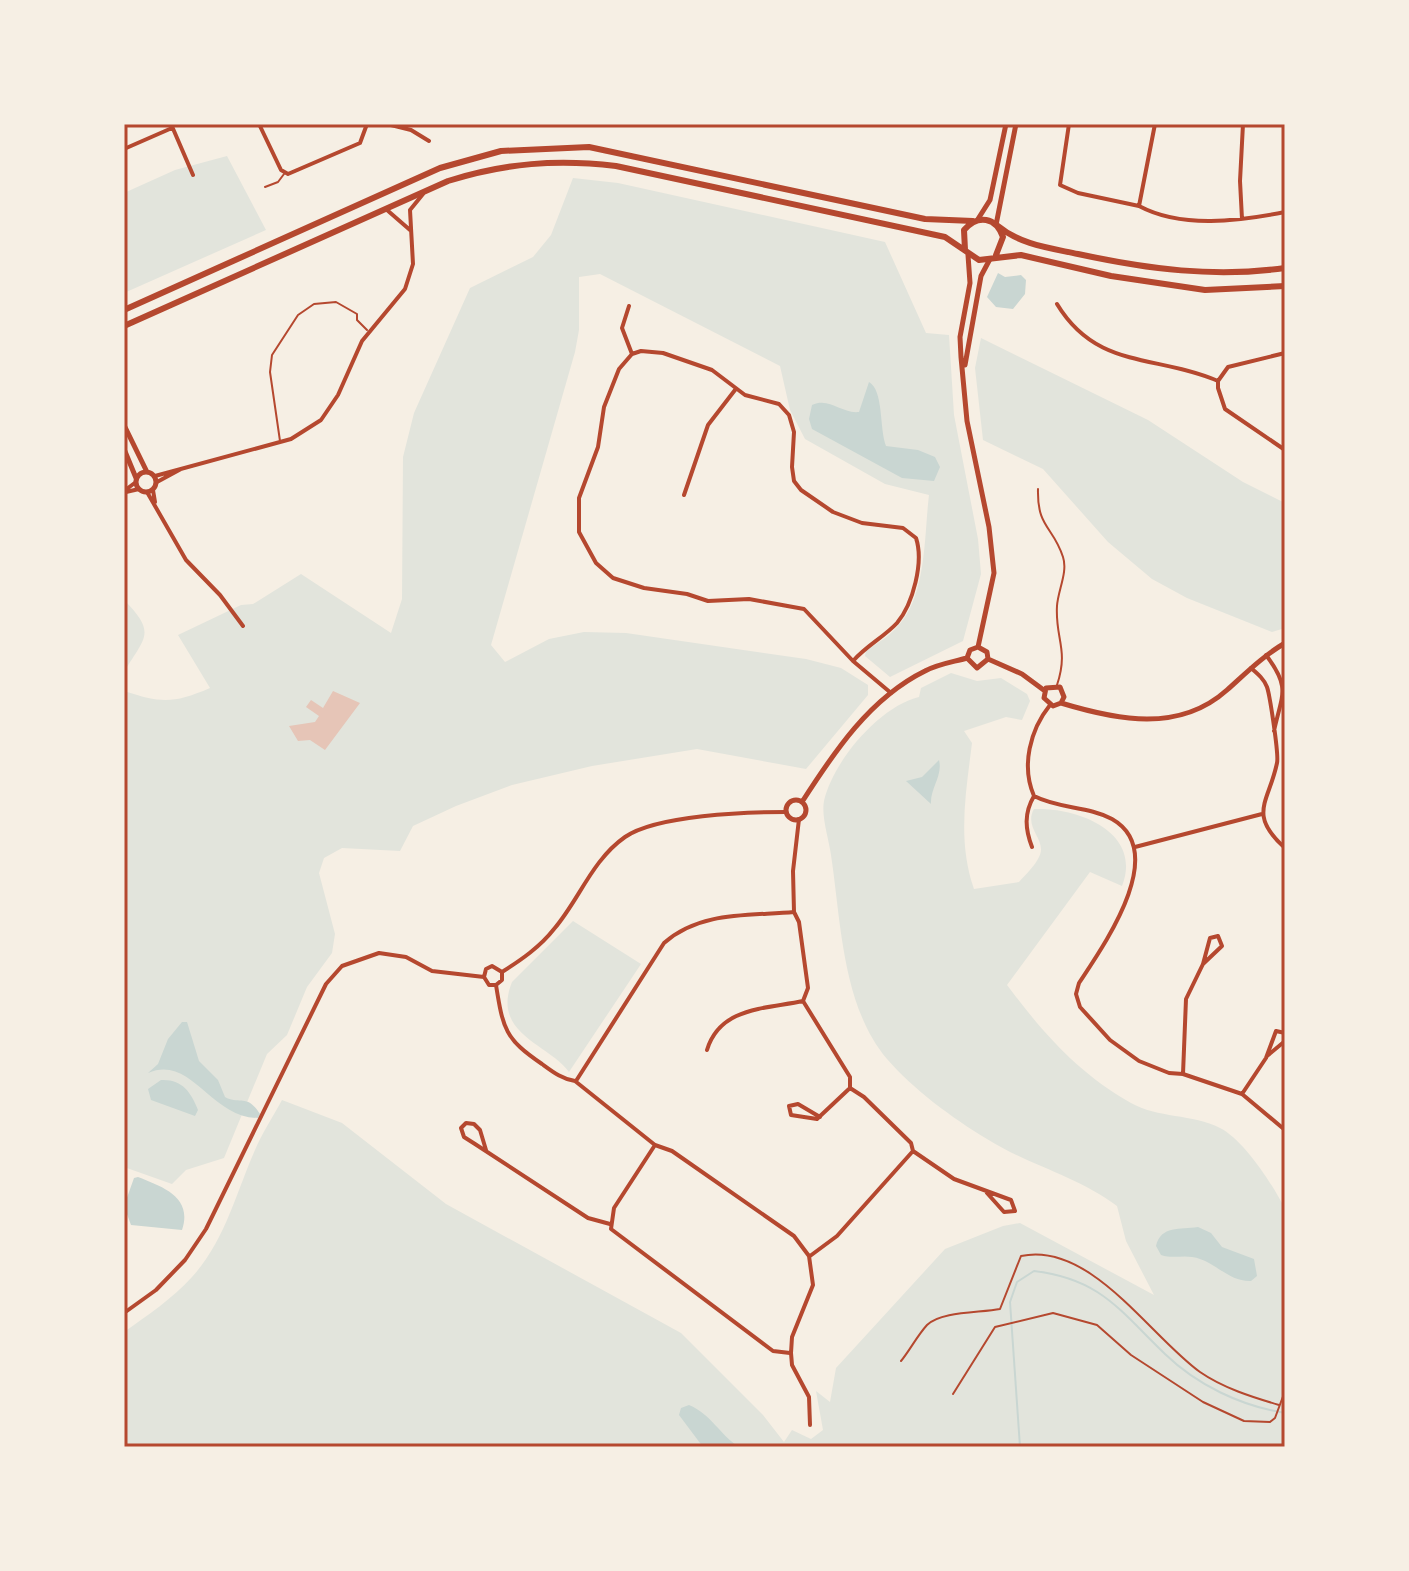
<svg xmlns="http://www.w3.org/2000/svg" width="1409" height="1571" font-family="Karla,sans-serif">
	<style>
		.green { fill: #e2e4dc }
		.water { fill: #c9d6d2 }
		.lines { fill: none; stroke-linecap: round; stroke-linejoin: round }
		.stream { stroke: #c9d6d2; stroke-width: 2 }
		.building { fill: #e6c5b7 }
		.path { stroke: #b5482f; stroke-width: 2 }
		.service { stroke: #b5482f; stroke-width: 2 }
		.minor { stroke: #b5482f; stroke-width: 4 }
		.tertiary { stroke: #b5482f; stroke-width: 5 }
		.primary { stroke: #b5482f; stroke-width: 6 }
		.neatline { fill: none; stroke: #b5482f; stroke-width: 3 }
	</style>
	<rect width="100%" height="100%" fill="#f6efe4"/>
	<path class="green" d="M227 156 266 230 124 293V193L175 170Z
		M573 178 618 183 885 242 926 333 949 335 954 415 978 539 981 574 963 641 890 677 865 656 866 651C876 644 888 637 896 628 927 598 924 535 929 495L885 484 805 439 790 410 780 366 600 274 579 277V330L575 352 491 645 505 662 549 639 584 632 626 633 806 659 841 668 868 685V695L806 769 697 749 592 766 512 785 456 806 413 826 400 851 342 848 324 858 319 873 335 934 332 953 307 987 287 1035 267 1054 224 1158 186 1170 172 1184 124 1167V691C161 703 173 704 210 688L178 635 241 605 253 604 301 574 391 633 402 599 403 457 414 413 470 288 533 257 551 235Z
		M981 338 1148 420 1243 482 1285 503V628L1272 632 1187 598 1152 579 1108 542 1043 469 983 440 975 368Z
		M124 600C157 633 145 637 124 672Z
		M951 673 977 681 1001 678 1027 694 1030 701 1022 720 1006 717 964 731 972 743C966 792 957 841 974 889L1019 882C1025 875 1035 866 1039 857 1048 840 1023 828 1034 809 1078 807 1143 832 1122 886L1090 872 1007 985C1043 1033 1078 1073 1131 1103 1157 1118 1193 1114 1220 1128 1244 1140 1273 1185 1285 1209V1447H124V1332C148 1315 172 1299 192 1277 225 1241 236 1193 255 1150 262 1133 273 1117 282 1100L342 1123 446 1204 681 1333 763 1415 784 1442 792 1430 811 1439 823 1430 816 1391 830 1402 836 1368 945 1249 1003 1226 1020 1223 1154 1295 1126 1241 1117 1206C1077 1176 1028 1165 987 1139 952 1118 913 1089 887 1059 842 1006 841 921 831 855 829 840 821 816 824 801 833 761 880 706 919 697L921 688Z
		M573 921 641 964 569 1072C549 1044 491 1034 512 982Z"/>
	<path class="water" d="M998 273 1005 277 1021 275 1026 280 1025 294 1013 309 996 307 987 297Z
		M869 382C884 391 879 427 886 446L918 450 935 457 940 467 934 481 902 478 812 429 809 419 812 405C830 397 841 414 859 412Z
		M939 760C943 776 930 788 931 804L906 781 922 777Z
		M182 1022H187L199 1061 218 1080 225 1097C239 1105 247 1093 260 1114L258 1118C211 1118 191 1054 148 1073L158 1064 168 1039Z
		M161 1080C182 1079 191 1092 198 1110L195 1116 151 1100 148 1089Z
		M138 1177C163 1187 193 1197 182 1230L131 1225 124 1206 134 1178Z
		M1198 1227 1211 1233 1222 1247 1254 1259 1257 1276 1251 1281C1228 1282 1214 1260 1192 1257 1181 1255 1173 1259 1161 1255L1156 1246C1161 1225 1180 1230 1198 1227Z
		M689 1405C711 1414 720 1435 739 1447H703L679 1415 681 1408Z"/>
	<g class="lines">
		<path class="stream" d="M1020 1447 1010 1302 1017 1282 1034 1271C1101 1279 1120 1311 1165 1354 1197 1385 1241 1406 1285 1413"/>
	</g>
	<path class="building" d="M333 691 360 703 325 750 310 740 298 741 289 726 315 722 319 716 306 707 311 700 323 708Z"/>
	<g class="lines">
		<path class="path" d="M901 1361C910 1350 917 1336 927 1325 941 1311 980 1313 1000 1309L1021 1256C1090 1241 1150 1336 1200 1372 1223 1388 1252 1397 1279 1405
			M953 1394 995 1327 1053 1313 1097 1325 1131 1355 1203 1402 1244 1421 1270 1422 1275 1418 1285 1391"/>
		<path class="service" d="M265 187 278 182 284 174
			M280 441 270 372 272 355 298 315 314 304 336 302 357 314V320L367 330
			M1038 489C1037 528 1053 526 1063 557 1068 572 1058 590 1057 606 1055 639 1069 649 1057 685"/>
		<path class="minor" d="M171 124 193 175
			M259 124 281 170 288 174 360 143 367 124
			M387 124 411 130 429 141
			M1069 124 1060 185 1078 193 1139 206
			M1155 124 1139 206C1182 229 1239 221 1285 212
			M124 149 172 128
			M387 210 410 230
			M1242 219 1240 181 1243 124
			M1057 304C1097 370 1155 354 1218 381
			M629 306 622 328 632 354
			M1285 353 1228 367 1218 381V388L1225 409 1285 450
			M155 476 291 439 321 420 338 395 362 341 405 289 413 264 410 210 423 194
			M157 482 181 469
			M153 490 155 502
			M124 491 136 482
			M126 492 139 489
			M147 492 186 560 220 595 243 626
			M684 495 708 425 735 390
			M1266 655C1291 688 1282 694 1274 731
			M853 661 804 609 749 599 708 601 687 594 644 588 613 578 596 563 579 532V498L598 447 604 407 619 369 632 354 641 351 663 353 712 370 745 395 779 404 789 415 794 432 792 467 794 481 801 490 833 512 862 523 903 528 916 538C924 562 913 604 897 623 884 637 866 646 853 661L891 693
			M1251 668C1258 674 1264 679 1267 687 1270 696 1279 755 1277 763 1269 802 1247 814 1285 848
			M1050 705C1030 730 1021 766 1034 796 1059 809 1088 806 1112 819 1170 852 1104 945 1079 983L1076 994 1080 1007 1110 1040 1139 1061 1169 1073 1183 1074 1242 1094 1285 1130
			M799 819 793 871 794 912 799 922 808 988 803 1001 850 1077V1088L864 1097 911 1143 913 1151 837 1236 810 1256
			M1032 847C1025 829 1024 813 1034 796
			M1135 847 1262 814
			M484 977 486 969 492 966 502 972
			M496 985C503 1029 505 1039 542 1064 553 1072 562 1079 575 1081L655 1145 672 1151 794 1236 809 1256 813 1285 792 1337 791 1353 792 1365 809 1397 810 1425
			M707 1050C720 1007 765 1009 803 1001
			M1267 1056 1285 1041
			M1183 1074 1186 999 1203 964 1210 938 1218 936 1222 946 1203 964
			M576 1081 664 943C700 911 749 916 794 912
			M1242 1094 1266 1058 1276 1031 1285 1033
			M820 1117 798 1104 789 1106 791 1115 817 1119 850 1088
			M655 1145 614 1208 611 1229 773 1351 790 1353
			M486 1150 480 1130 474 1124 466 1123 461 1128 464 1137 475 1144 588 1218 610 1224
			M913 1151 954 1179 1011 1200 1015 1211 1004 1212 987 1193
			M124 1313 156 1290 185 1260 206 1229 326 984 342 966 379 953 406 957 432 971 484 977 489 985H496L502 980V972C521 960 540 947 554 929 579 900 592 860 625 837 657 815 746 812 786 812"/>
		<path class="tertiary" d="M978 219 990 200 1006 124
			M996 225 1016 124
			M968 255 970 283 960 337 961 357 967 421 989 527 994 573 978 647
			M965 365 981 276 990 259
			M124 425 147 472
			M124 449 136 478
			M136 482a10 10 0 1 1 20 0a10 10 0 1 1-20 0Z
			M978 647 987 652 988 659
			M967 658 977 668 988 659
			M967 658 970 650 978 647
			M988 659 1022 674 1045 691
			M1061 703 1064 697 1060 687 1046 688 1044 698 1053 706 1061 703C1117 720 1179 733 1227 690 1246 673 1263 656 1285 643
			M786 810a10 10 0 1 1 20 0a10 10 0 1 1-20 0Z
			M802 802C834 752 870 698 925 671 938 664 953 662 967 658"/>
		<path class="primary" d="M998 226C1021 245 1050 248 1078 254 1148 269 1214 278 1285 268
			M965 250 964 230C978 214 996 217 1003 237L996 255
			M124 310 440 168 501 151 589 147 925 219 973 221
			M124 326 448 181C505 163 557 159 616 166L945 237 979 260 1021 255 1111 276 1205 290 1285 286"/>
	</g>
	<rect width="1409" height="1571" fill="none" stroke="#f6efe4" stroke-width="252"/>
	<rect x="126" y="126" width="1157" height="1319" class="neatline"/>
</svg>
